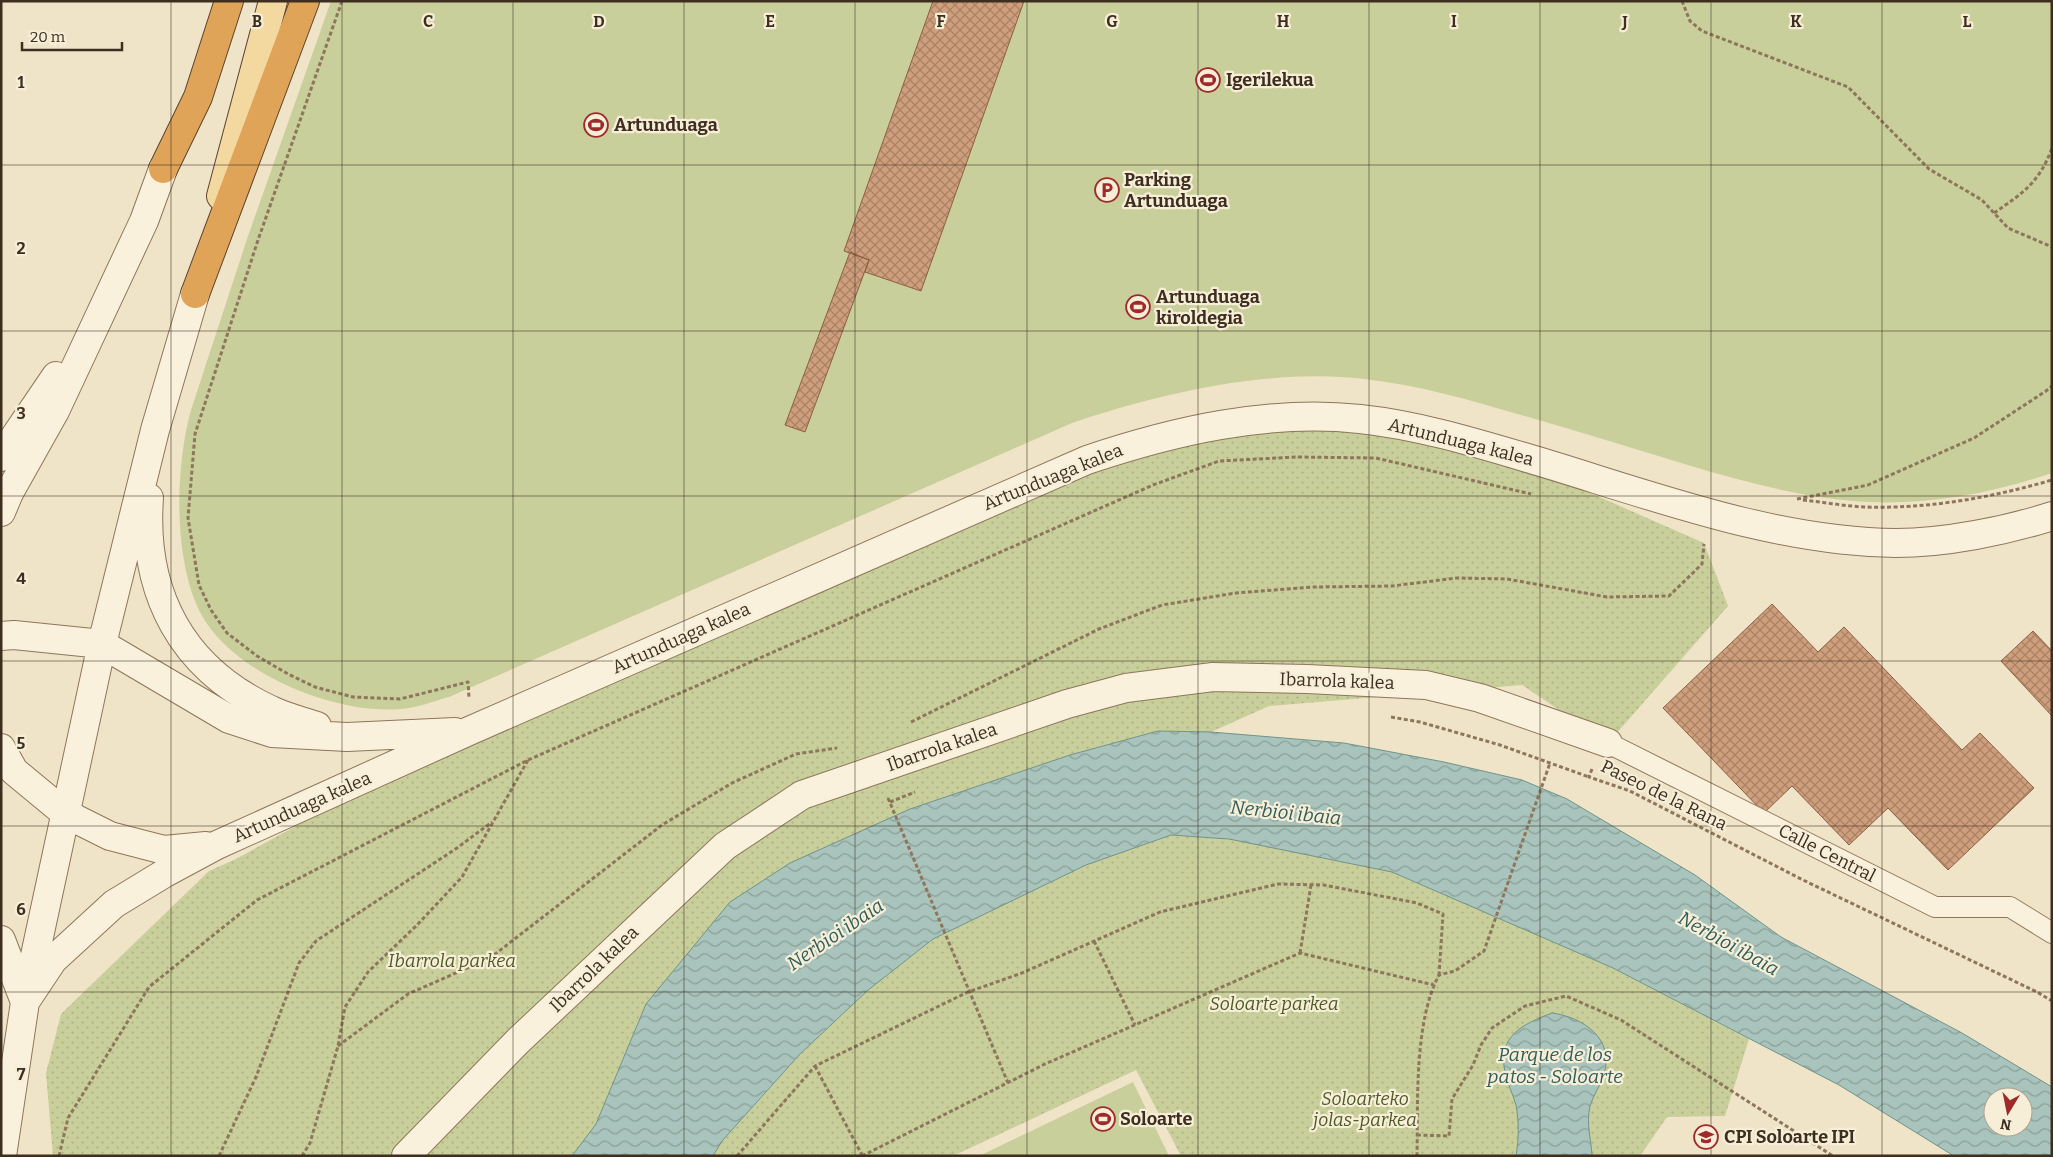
<svg xmlns="http://www.w3.org/2000/svg" width="2053" height="1157" font-family="Bitter,serif">
	<style>
		.grass { fill: url(#grass-dots) }
		.garden { fill: #c9cf9b }
		.water { fill: url(#water-waves); stroke: #6f938a; fill-rule: evenodd }
		.building { fill: url(#building-cross-hatch); stroke: #8d5f41 }
		.lines { fill: none; stroke-linecap: round; stroke-linejoin: round }
		.service-casing { stroke: #8d765c; stroke-width: 22 }
		.minor-casing { stroke: #8d765c; stroke-width: 30 }
		.primary-casing { stroke: #5b4430; stroke-width: 30 }
		.motorway-casing { stroke: #5b4430; stroke-width: 30 }
		.path { stroke: #8d765c; stroke-width: 3; stroke-dasharray: 4 2.5; stroke-linecap: butt }
		.service { stroke: #faf1dc; stroke-width: 20 }
		.minor { stroke: #faf1dc; stroke-width: 28 }
		.primary { stroke: #f3d9a0; stroke-width: 28 }
		.motorway { stroke: #e0a458; stroke-width: 28 }
		.grid { fill: none; stroke: #3d2e20; stroke-width: 1; stroke-opacity: 0.55 }
		.labels { text-anchor: middle; stroke-width: 4.5; stroke-linejoin: round; paint-order: stroke }
		.poi-label { font-size: 18px; font-weight: bold; fill: #3d2e20; stroke: #f7eed8; text-anchor: start }
		.street-label { font-size: 18px; fill: #3d2e20; stroke: #f7eed8 }
		.park-label { font-size: 18px; font-style: italic; fill: #4d5a26; stroke: #f7eed8 }
		.water-label { font-size: 19px; font-style: italic; fill: #2f5d5a; stroke: #f7eed8 }
		.grid-label { font-size: 16px; text-anchor: middle; font-weight: bold; fill: #3d2e20; stroke: #f7eed8; stroke-width: 4.5; stroke-linejoin: round; paint-order: stroke }
	</style>
	<defs>
		<pattern id="grass-dots" width="8" height="8" patternUnits="userSpaceOnUse" patternTransform="scale(1.25)"><rect width="8" height="8" fill="#c9cf9b"/><path d="M2 2h.1M6 6h.1" fill="none" stroke="#aeb285" stroke-width="1.8" stroke-linecap="round"/></pattern>
		<pattern id="water-waves" width="16" height="10" patternUnits="userSpaceOnUse" patternTransform="scale(1.25)"><rect width="16" height="10" fill="#a9c4bc"/><path d="M0 5q4-4 8 0t8 0" fill="none" stroke="#8ba098"/></pattern>
		<pattern id="building-cross-hatch" width="8" height="8" patternUnits="userSpaceOnUse" patternTransform="scale(1.25)"><rect width="8" height="8" fill="#cf9f7d"/><path d="M0 0l8 8M0 8l8-8" fill="none" stroke="#a98266"/></pattern>
	</defs>
	<rect width="100%" height="100%" fill="#f0e4c8"/>
	<path class="grass" d="M1289 417 1479 444 1704 543 1728 606 1608 743 1522 685 1269 706 1211 732 1158 731 1070 755 910 809 646 1004 596 1124 572 1156H53L46 1073 61 1014 209 871 236 859 469 731 1087 460Z
		M1171 835 1229 839 1392 872 1613 968 1749 1039 1725 1116 1667 1117 1640 1156H1181L1136 1070 953 1156H713L722 1141 799 1055 867 991 933 939 1086 865Z"/>
	<path class="garden" d="M331 1H2052V473C1993 493 1930 505 1868 502 1808 499 1748 483 1691 466 1634 449 1578 431 1521 415 1470 400 1418 385 1364 379 1269 368 1162 393 1072 423L449 697C434 701 417 708 401 709 336 715 233 674 201 614 173 561 175 467 191 410L248 236Z
		M1133 1082 1169 1156H979Z"/>
	<path class="water" d="M1158 731 1211 732 1344 743 1444 762 1522 780 1567 799 1695 875 1781 937 1962 1033 2052 1087V1156H1954L1839 1085 1613 968 1392 872 1229 839 1171 835 1086 865 933 939 867 991 799 1055 722 1141 713 1156H572L596 1124 646 1004 730 902 790 863 910 809 1070 755ZM1993 1097H2023V1127H1993Z
		M1552 1013C1582 1017 1615 1038 1604 1074 1601 1085 1593 1095 1590 1106 1586 1125 1591 1137 1592 1156H1516C1519 1139 1519 1122 1516 1105 1513 1094 1507 1083 1505 1072 1497 1036 1523 1024 1552 1013Z"/>
	<path class="building" d="M933 1H1024L921 291 865 272 869 260 844 251Z
		M850 252 869 260 805 432 785 425Z
		M1772 604 1818 652 1844 627 1962 750 1980 733 2034 788 1948 870 1888 808 1849 845 1792 786 1764 813 1663 708Z
		M2033 631 2052 651V716L2001 661Z"/>
	<g class="lines">
		<g class="service-casing">
			<path id="service" d="M1608 743 1935 907H2010L2052 933"/>
		</g>
		<g class="minor-casing">
			<path id="minor" d="M1 457 56 376
				M149 498C142 594 182 669 271 710 285 717 302 721 317 726
				M1 512 9 493 55 411 144 221 163 169
				M1 636 14 635 102 644 229 719 272 733 347 737 455 732
				M1 748 14 771 66 814 110 836 164 850 206 846
				M1 940 25 1002
				M25 1002 53 960 114 904 165 873 217 845 469 731 1087 460C1173 431 1268 409 1360 419 1416 425 1470 441 1524 457 1643 492 1771 542 1896 543 1944 543 2006 531 2052 516
				M2 1156 25 1002 102 644 155 430 195 294
				M406 1156 518 1041 725 846 802 795 1067 704 1126 688 1213 677 1307 679 1426 685 1480 698 1608 743"/>
		</g>
		<g class="primary-casing">
			<path id="primary" d="M221 196 273 1"/>
		</g>
		<g class="motorway-casing">
			<path id="motorway" d="M163 169 198 97 229 1
				M195 294 305 1"/>
		</g>
		<path class="path" d="M342 1 258 240 195 434 188 518 199 585 211 610 227 633 257 656 288 674 315 687 353 697 400 699 468 682 469 698
			M1682 1 1690 21 1702 31 1848 87 1929 169 1982 200 2008 228 2052 247
			M1994 213C2023 193 2039 183 2052 148
			M1797 499 1868 485 1974 438 2046 391 2052 386
			M1803 500C1823 502 1844 506 1864 507 1928 509 1990 498 2052 480
			M1391 717 1420 722 1500 745 1589 777
			M911 722 1099 629 1162 605 1236 593 1314 587 1392 586 1457 578 1507 579 1607 597 1669 596 1702 564 1704 544
			M1592 769 1589 777 1630 791 1803 880 2037 992 2052 1001
			M888 798 1008 1083
			M890 802 915 792
			M1094 941 1135 1025
			M1300 953 1311 885
			M338 1046 408 994 490 958 662 825 732 783 796 754 837 748
			M815 1066 862 1155
			M1417 1135 1449 1136 1452 1099 1473 1065 1481 1045 1492 1028 1525 1006 1566 996 1621 1020 1833 1156
			M59 1156 68 1118 149 987 257 900 528 760 1153 485 1219 461 1297 457 1376 458 1531 494
			M219 1156 256 1077 299 963 316 941 457 848 492 822
			M302 1156 310 1143 338 1046 345 1007 368 972 417 925 462 877 528 760
			M737 1156 815 1066 968 992 1022 973 1160 912 1278 884 1324 885 1417 903 1443 914 1439 975
			M862 1156 1045 1064 1300 953 1434 985
			M1417 1156C1418 1102 1414 1022 1439 975L1455 971 1484 951 1550 763"/>
		<use href="#service" class="service"/>
		<use href="#minor" class="minor"/>
		<use href="#primary" class="primary"/>
		<use href="#motorway" class="motorway"/>
	</g>
	<path class="grid" d="M171 1V1156M342 1V1156M513 1V1156M684 1V1156M855 1V1156M1027 1V1156M1198 1V1156M1369 1V1156M1540 1V1156M1711 1V1156M1882 1V1156M1 165H2052M1 331H2052M1 496H2052M1 661H2052M1 826H2052M1 992H2052"/>
	<defs>
		<g id="stadium-ring" transform="scale(1.25)"><circle r="9.5" fill="#f7eed8" stroke="#9e2a2b" stroke-width="1.5"/><path d="M0-5a6.5 5 0 1 0 0 10a6.5 5 0 1 0 0-10ZM-3.5-1.8h7v3.6h-7Z" fill="#9e2a2b"/></g>
		<g id="parking-ring" transform="scale(1.25)"><circle r="9.5" fill="#f7eed8" stroke="#9e2a2b" stroke-width="1.5"/><path d="M-3.5-5.5H1a3.5 3.5 0 0 1 0 7H-1V5.5H-3.5ZM-1-3.4V-.6H.8a1.4 1.4 0 0 0 0-2.8Z" fill="#9e2a2b"/></g>
		<g id="school-ring" transform="scale(1.25)"><circle r="9.5" fill="#f7eed8" stroke="#9e2a2b" stroke-width="1.5"/><path d="M0-5L7-2L0 1L-7-2ZM-4 1L0 2.5L4 1V4Q0 6-4 4Z" fill="#9e2a2b"/></g>
	</defs>
	<g fill-rule="evenodd">
		<use href="#stadium-ring" x="1208" y="80"/>
		<use href="#stadium-ring" x="596" y="125"/>
		<use href="#parking-ring" x="1107" y="190"/>
		<use href="#stadium-ring" x="1138" y="307"/>
		<use href="#stadium-ring" x="1103" y="1119"/>
		<use href="#school-ring" x="1706" y="1137"/>
	</g>
	<g class="labels">
		<g class="poi-label">
			<text x="1226" y="86">Igerilekua</text>
			<text x="614" y="131">Artunduaga</text>
			<text x="1124" y="186">Parking<tspan x="1124" dy="21">Artunduaga</tspan></text>
			<text x="1156" y="303">Artunduaga<tspan x="1156" dy="21">kiroldegia</tspan></text>
			<text x="1120" y="1125">Soloarte</text>
			<text x="1724" y="1143">CPI Soloarte IPI</text>
		</g>
		<g class="street-label">
			<text transform="translate(1461 442) rotate(14)" y="6">Artunduaga kalea</text>
			<text transform="translate(1053 477) rotate(-22)" y="6">Artunduaga kalea</text>
			<text transform="translate(681 638) rotate(-24)" y="6">Artunduaga kalea</text>
			<text transform="translate(1337 681) rotate(2)" y="6">Ibarrola kalea</text>
			<text transform="translate(942 747) rotate(-19)" y="6">Ibarrola kalea</text>
			<text transform="translate(1664 795) rotate(26)" y="6">Paseo de la Rana</text>
			<text transform="translate(302 807) rotate(-24)" y="6">Artunduaga kalea</text>
			<text transform="translate(1827 853) rotate(27)" y="6">Calle Central</text>
			<text transform="translate(594 969) rotate(-44)" y="6">Ibarrola kalea</text>
		</g>
		<g class="park-label">
			<text x="452" y="967">Ibarrola parkea</text>
			<text x="1274" y="1010">Soloarte parkea</text>
			<text x="1365" y="1105">Soloarteko<tspan x="1365" dy="21">jolas-parkea</tspan></text>
		</g>
		<g class="water-label">
			<text transform="translate(1286 812) rotate(6)" y="7">Nerbioi ibaia</text>
			<text transform="translate(835 934) rotate(-34)" y="7">Nerbioi ibaia</text>
			<text transform="translate(1729 943) rotate(29)" y="7">Nerbioi ibaia</text>
			<text x="1555" y="1061">Parque de los<tspan x="1555" dy="22">patos - Soloarte</tspan></text>
		</g>
	</g>
	<g class="grid-label">
		<text x="257" y="27">B</text>
		<text x="428" y="27">C</text>
		<text x="599" y="27">D</text>
		<text x="770" y="27">E</text>
		<text x="941" y="27">F</text>
		<text x="1112" y="27">G</text>
		<text x="1283" y="27">H</text>
		<text x="1454" y="27">I</text>
		<text x="1625" y="27">J</text>
		<text x="1796" y="27">K</text>
		<text x="1967" y="27">L</text>
		<text x="21" y="88">1</text>
		<text x="21" y="254">2</text>
		<text x="21" y="419">3</text>
		<text x="21" y="584">4</text>
		<text x="21" y="749">5</text>
		<text x="21" y="915">6</text>
		<text x="21" y="1080">7</text>
	</g>
	<rect width="2053" height="1157" fill="none" stroke="#3d2e20" stroke-width="5"/>
	<g transform="translate(2008 1112) rotate(190)"><circle r="24" fill="#f7eed8" stroke="#ada18e"/>
	<path d="M0-4L9 19L0 12L-9 19Z" fill="#9e2a2b"/>
	<text y="-8" font-size="14" font-weight="bold" text-anchor="middle" fill="#3d2e20">N</text>
	</g>
	<path d="M22 42v8h100v-8" fill="none" stroke="#3d2e20" stroke-width="2.5"/>
	<text x="30" y="42" font-size="15" fill="#3d2e20" stroke="#f7eed8" stroke-width="4" paint-order="stroke">20 m</text>
</svg>
